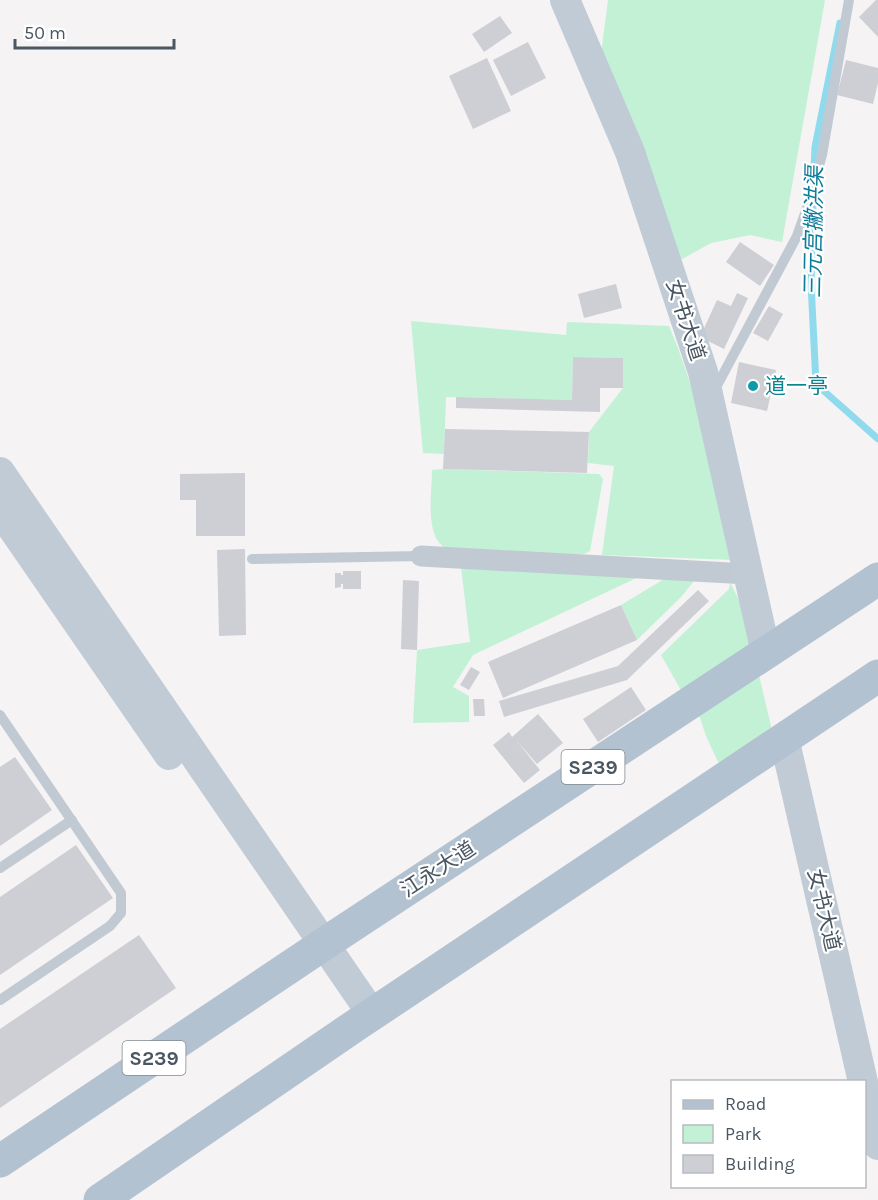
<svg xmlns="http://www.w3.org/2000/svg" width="878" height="1200" font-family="Karla,'Noto Sans SC',sans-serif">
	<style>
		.green { fill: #c3f1d5 }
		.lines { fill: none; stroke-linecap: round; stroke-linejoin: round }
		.stream { stroke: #90daee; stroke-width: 7 }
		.building { fill: #cdcfd5 }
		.lane { stroke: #c1cad2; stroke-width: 10 }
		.street { stroke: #c1cad2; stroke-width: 21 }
		.secondary { stroke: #c1cbd6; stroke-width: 30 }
		.primary { stroke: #b3c2d1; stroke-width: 33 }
		.culture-dot { fill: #0f9aa8; stroke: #fff; stroke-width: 2 }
		.labels { text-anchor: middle; stroke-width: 4.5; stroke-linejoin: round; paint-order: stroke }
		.shield { fill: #fff; stroke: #808990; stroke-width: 1.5 }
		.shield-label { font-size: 20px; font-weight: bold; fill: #4a5661 }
		.street-label { font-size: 21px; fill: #4a5661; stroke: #fff }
		.culture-label { font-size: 21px; fill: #0d838f; stroke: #fff; text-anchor: start }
		.water-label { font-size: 22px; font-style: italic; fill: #0c7c9b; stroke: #fff }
	</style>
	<rect width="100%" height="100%" fill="#f5f3f3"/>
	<path class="green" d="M608 0H825L782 242 750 235 711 243 668 267 598 77Z
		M411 321 566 335 567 322 669 326C701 401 716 481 734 560L602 555 614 466 588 463 589 432 623 388V358L573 357 572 400 446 397 444 454 423 453Z
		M443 469 599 474 603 479 590 551 584 554 453 555C446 549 440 545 436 538 427 518 432 491 432 470Z
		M461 567 645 574 473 655 453 687 469 696V722L413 723 417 650 470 642Z
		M669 576 697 577 682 596 637 640 621 605Z
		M730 582 743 608 772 730 719 764 706 736 699 715 686 699 661 655 729 589Z"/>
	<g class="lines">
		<path class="stream" d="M814 171 815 147 840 23
			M813 198 811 283 816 384 878 439"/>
	</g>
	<path class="building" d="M876 0H878V37L859 17Z
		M500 16 512 33 484 52 472 34Z
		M528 42 546 78 511 96 493 60Z
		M487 58 511 111 473 129 449 76Z
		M846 60 878 68V83L873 104 837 95Z
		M740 242 774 265 760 286 726 262Z
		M616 284 622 308 584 318 578 294Z
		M737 293 748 298 724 349 700 337 717 300 731 306Z
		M769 306 783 314 768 341 753 333Z
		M573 357 623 358V388H600V412L456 408V397L572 400Z
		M739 362 776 370 767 411 731 403Z
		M445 429 589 432 587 473 443 469Z
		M245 473V536H196V500H180V474Z
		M245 549 246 635 219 636 217 550Z
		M343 571H361V589H343V584H341V587L335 588V573H341V575H343Z
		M403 580 419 581 417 650 401 649Z
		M698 590 709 601 627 680 504 717 499 701 618 666Z
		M621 605 637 640 503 698 488 662Z
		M471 667 480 672 469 690 460 685Z
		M631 687 646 710 598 742 583 719Z
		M473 699H484L485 716H474Z
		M538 714 563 743 537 764 516 740 540 770 524 783 493 745 509 732 512 737Z
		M15 757 52 810 0 846V767Z
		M76 845 113 898 0 975V897Z
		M139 935 176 988 0 1108V1029Z"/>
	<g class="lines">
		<path class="lane" d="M713 393 797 236 807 208 822 155 849 0
			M252 559 421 556
			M0 715 121 893V913L110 926 0 1000
			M0 868 72 820"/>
		<path class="street" d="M421 556 748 574"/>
		<path class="secondary" d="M565 0 630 152 703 372 766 653
			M0 472 372 1014
			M0 510 169 755
			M784 738 863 1082
			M864 1086 878 1145"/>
		<path class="primary" d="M0 1161 324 944 878 579
			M100 1200 356 1025 878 676"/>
	</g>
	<circle class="culture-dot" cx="753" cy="386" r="6"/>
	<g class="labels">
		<g class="shield">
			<rect x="561.5" y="750" width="63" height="34" rx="4.5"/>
			<rect x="122.5" y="1041" width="63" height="34" rx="4.5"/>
		</g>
		<g class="shield-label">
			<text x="593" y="774">S239</text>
			<text x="154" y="1065">S239</text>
		</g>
		<g class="street-label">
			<text transform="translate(686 320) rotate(72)" y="7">女书大道</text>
			<text transform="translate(438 869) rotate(-33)" y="7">江永大道</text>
			<text transform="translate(824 910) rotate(77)" y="7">女书大道</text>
		</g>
		<g class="culture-label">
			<text x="765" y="393">道一亭</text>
		</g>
		<g class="water-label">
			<text transform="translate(813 232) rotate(-89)" y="8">三元宫撇洪渠</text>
		</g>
	</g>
	<rect x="671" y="1080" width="195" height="108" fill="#ffffff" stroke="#b7bbc0" stroke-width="1.5"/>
	<rect x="683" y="1100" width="30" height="9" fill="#b3c2d1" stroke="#b7bbc0" stroke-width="1.5"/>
	<text x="725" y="1110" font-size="18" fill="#4a5661">Road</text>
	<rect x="683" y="1125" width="30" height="18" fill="#c3f1d5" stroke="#b7bbc0" stroke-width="1.5"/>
	<text x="725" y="1140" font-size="18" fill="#4a5661">Park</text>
	<rect x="683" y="1155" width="30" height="18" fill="#cdcfd5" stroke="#b7bbc0" stroke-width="1.5"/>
	<text x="725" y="1170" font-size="18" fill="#4a5661">Building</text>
	<path d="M15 39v9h159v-9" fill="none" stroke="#4a5661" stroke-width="3"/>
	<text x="24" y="39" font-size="18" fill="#4a5661" stroke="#ffffff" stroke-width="4.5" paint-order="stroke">50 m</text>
</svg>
